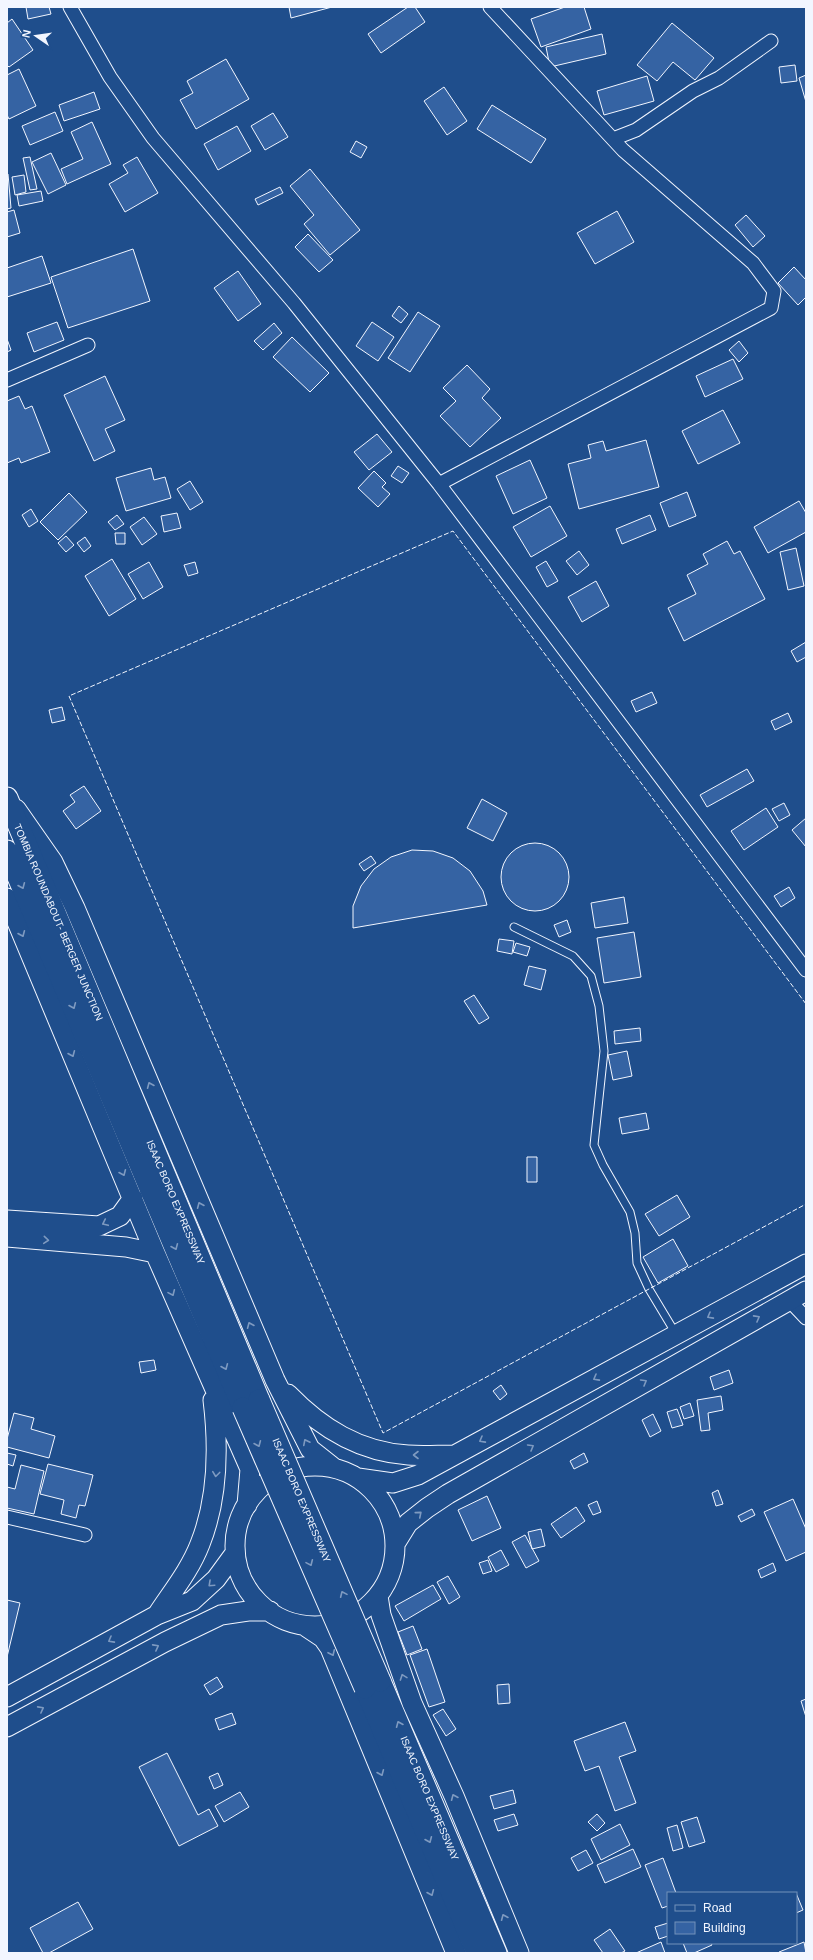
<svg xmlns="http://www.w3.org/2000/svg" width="813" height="1960" font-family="Helvetica,sans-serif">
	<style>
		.building { fill: #3563a3; stroke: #f2f6ff }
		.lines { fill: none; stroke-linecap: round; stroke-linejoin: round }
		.lane-casing { stroke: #f2f6ff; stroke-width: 9 }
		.street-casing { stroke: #f2f6ff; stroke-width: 15 }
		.secondary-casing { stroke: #f2f6ff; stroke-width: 21 }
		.primary-casing { stroke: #f2f6ff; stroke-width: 23 }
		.lane { stroke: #1f4e8c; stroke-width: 7 }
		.street { stroke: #1f4e8c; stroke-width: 13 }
		.secondary { stroke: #1f4e8c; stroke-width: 19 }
		.primary { stroke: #1f4e8c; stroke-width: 21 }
		.primary-bridge-casing { stroke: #f2f6ff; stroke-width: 23; stroke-linecap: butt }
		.primary-bridge { stroke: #1f4e8c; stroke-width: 21 }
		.fence { stroke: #f2f6ff; stroke-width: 1; stroke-dasharray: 5 2; stroke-linecap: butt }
		.oneway { stroke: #7e9ac0 }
		.labels { text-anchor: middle; stroke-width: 3; stroke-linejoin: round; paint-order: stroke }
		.street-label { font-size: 10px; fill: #f2f6ff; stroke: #1f4e8c }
	</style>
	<rect width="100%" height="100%" fill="#1f4e8c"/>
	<path class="building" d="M26 7H49L51 14 28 19Z
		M289 7H332L291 18Z
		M408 7H415L425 22 381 53 368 34Z
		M565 7H584L591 29 541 47 531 19Z
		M12 19 33 50 9 67 7 65V23Z
		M672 23 714 58 695 80 673 62 657 81 637 65Z
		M602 34 606 54 550 67 546 47Z
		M226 59 249 99 196 129 180 100 193 93 187 81Z
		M795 65 797 81 781 83 779 67Z
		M19 69 36 106 9 119 7 115V75Z
		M806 75V102L799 78Z
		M647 76 654 101 604 115 597 91Z
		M444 87 467 121 447 135 424 101Z
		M94 92 100 109 64 121 59 105Z
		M492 105 546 139 531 163 477 129Z
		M55 112 63 131 30 145 22 126Z
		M273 113 288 137 265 150 251 126Z
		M92 122 111 164 67 184 61 169 83 159 71 132Z
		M237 126 251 151 218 170 204 144Z
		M356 141 367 147 361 158 350 152Z
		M51 153 66 185 48 194 32 162Z
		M30 157 37 189 30 190 23 158Z
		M137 157 158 193 125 212 109 184 128 173 123 165Z
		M310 169 360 230 330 255 304 224 314 215 290 186Z
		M7 174H8L11 208 7 209Z
		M24 175 26 192 15 195 12 177Z
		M280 187 283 193 258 205 255 199Z
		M41 191 43 201 19 206 17 195Z
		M14 210 20 233 7 237V212Z
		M617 211 634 242 595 264 577 233Z
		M746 215 765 236 753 247 735 225Z
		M308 234 333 260 319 272 295 247Z
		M133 249 150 301 68 328 51 277Z
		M42 256 51 283 7 297V268Z
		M794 267 806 280V297L798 305 778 283Z
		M238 271 261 304 238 321 214 288Z
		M399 306 408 314 401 323 392 316Z
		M418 312 440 326 410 372 388 358Z
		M57 322 64 340 34 352 27 333Z
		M372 322 394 337 378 361 356 346Z
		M274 323 282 333 263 350 254 341Z
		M292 337 329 373 310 392 273 357Z
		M7 339 11 350 7 352Z
		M739 341 748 353 739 362 729 350Z
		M733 359 743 379 705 397 696 376Z
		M467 365 490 389 482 398 501 418 470 447 440 416 456 401 443 388Z
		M105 376 125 420 105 429 115 451 94 461 64 395Z
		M19 396 25 409 32 406 50 452 21 463 19 458 7 463V401Z
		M723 410 740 443 698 464 682 431Z
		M377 434 392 452 369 470 354 452Z
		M646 440 659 487 579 509 568 464 591 458 588 445 603 441 606 451Z
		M530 460 547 498 513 514 496 476Z
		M398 466 409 473 402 483 391 476Z
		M151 468 154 480 165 477 171 498 126 511 116 478Z
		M374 471 386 483 382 487 390 494 378 507 358 488Z
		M190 481 203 502 190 510 177 489Z
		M687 492 696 516 669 527 660 503Z
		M69 493 87 512 58 540 40 522Z
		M799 501 806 513V532L768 553 754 527Z
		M550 506 567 536 531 557 513 527Z
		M31 509 38 521 29 527 22 515Z
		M177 513 181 528 164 532 161 516Z
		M117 515 124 524 115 530 108 522Z
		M650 515 656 530 622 544 616 529Z
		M144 517 157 534 142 545 130 527Z
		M115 533H125V544H116Z
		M66 536 74 545 66 552 58 543Z
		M85 537 91 546 84 552 77 543Z
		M727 541 734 554 740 551 765 599 684 641 668 608 696 594 687 575 708 564 703 554Z
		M796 548 804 586 788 590 780 552Z
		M579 551 589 565 577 575 566 561Z
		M112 559 136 599 109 616 85 576Z
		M546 561 558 581 547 587 536 567Z
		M149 562 163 587 143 599 128 574Z
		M195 562 198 573 188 576 184 565Z
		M596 581 609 606 582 622 568 597Z
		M806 642V657L797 662 791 651Z
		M652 692 657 703 636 712 631 701Z
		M62 707 65 720 52 723 49 710Z
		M788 713 792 722 775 730 771 721Z
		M747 769 754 781 707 807 700 795Z
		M84 786 101 811 76 829 63 811 75 802 70 795Z
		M482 799 507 813 493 841 467 828Z
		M784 803 790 815 779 821 772 809Z
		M766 808 778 827 744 850 731 831Z
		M806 818V847L792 830Z
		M501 877a34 34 0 1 1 68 0a34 34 0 1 1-68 0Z
		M412 850 433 851 453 858 470 871 483 891 487 905 353 928V906L361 886 374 869 391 857Z
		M371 856 376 863 364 871 359 864Z
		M789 887 795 898 781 907 774 896Z
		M624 897 628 923 595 928 591 903Z
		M567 920 571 932 559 937 554 925Z
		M634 932 641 977 604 983 597 938Z
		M499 939 514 941 512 954 497 951Z
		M516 943 530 947 527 956 513 952Z
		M529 966 546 970 541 990 524 985Z
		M474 995 489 1018 479 1024 464 1001Z
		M640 1028 641 1041 615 1044 614 1031Z
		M627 1051 632 1076 613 1080 608 1055Z
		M646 1113 649 1129 622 1134 619 1118Z
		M527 1157H537V1182H527Z
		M677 1195 690 1217 659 1236 645 1214Z
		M673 1239 688 1266 658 1283 643 1257Z
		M154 1360 156 1370 141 1373 139 1362Z
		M729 1370 733 1383 714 1390 710 1377Z
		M501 1385 507 1394 500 1400 493 1391Z
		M721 1396 723 1410 708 1413 710 1430 701 1431 697 1400Z
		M690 1403 694 1416 684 1419 680 1407Z
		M677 1409 683 1425 672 1428 667 1412Z
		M14 1413 34 1418 31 1429 55 1436 49 1458 7 1447V1439Z
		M653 1414 661 1431 650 1437 642 1420Z
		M7 1453 16 1455 13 1466 7 1464Z
		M584 1453 588 1462 574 1469 570 1461Z
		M48 1464 93 1475 85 1506 79 1505 76 1518 61 1514 64 1500 40 1494Z
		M21 1465 44 1471 34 1514 7 1508V1487L15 1489Z
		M718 1490 723 1504 716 1506 712 1493Z
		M487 1496 501 1528 472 1541 458 1510Z
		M793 1499 806 1529V1552L786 1561 764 1512Z
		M597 1501 601 1512 593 1515 588 1505Z
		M576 1507 585 1521 561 1538 551 1524Z
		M752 1509 755 1515 741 1522 738 1516Z
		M541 1529 545 1546 532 1549 528 1532Z
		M525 1535 539 1561 526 1568 512 1542Z
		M501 1550 509 1565 496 1572 488 1557Z
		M488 1560 492 1571 483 1574 479 1563Z
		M773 1563 776 1571 761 1578 758 1570Z
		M448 1576 460 1597 449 1604 437 1582Z
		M433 1585 441 1599 404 1621 395 1606Z
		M7 1600 20 1603 7 1657Z
		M413 1626 422 1649 407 1655 398 1632Z
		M427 1649 445 1702 429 1707 410 1655Z
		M217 1677 223 1687 210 1695 204 1685Z
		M509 1684 510 1703 498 1704 497 1685Z
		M806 1699V1717L801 1701Z
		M443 1709 456 1729 446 1736 433 1715Z
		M232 1713 236 1724 219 1730 215 1719Z
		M625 1722 636 1751 619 1757 636 1803 615 1811 599 1766 585 1771 574 1741Z
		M167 1753 198 1815 209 1809 218 1826 179 1846 139 1767Z
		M218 1773 223 1785 214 1789 209 1777Z
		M513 1790 516 1803 494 1809 490 1796Z
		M240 1792 249 1807 224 1822 215 1806Z
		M514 1814 518 1825 498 1831 494 1820Z
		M597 1814 605 1823 597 1831 588 1822Z
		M697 1817 705 1842 689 1847 681 1822Z
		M620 1824 630 1845 601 1860 591 1839Z
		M677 1825 683 1848 673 1851 667 1828Z
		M633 1849 641 1867 605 1883 597 1865Z
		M586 1850 593 1863 578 1871 571 1858Z
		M663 1858 676 1893H668V1906L662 1908 645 1865Z
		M796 1893 803 1910 796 1913Z
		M78 1902 93 1929 49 1953H43L30 1928Z
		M668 1923V1936L659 1939 655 1927Z
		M610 1929 625 1951 621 1953H603L594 1940Z
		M661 1942 665 1953H636Z
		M804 1942 806 1953H780L779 1952Z
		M683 1943H711L712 1945 694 1953H687Z"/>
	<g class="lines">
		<g class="lane-casing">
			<path id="lane" d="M514 927 573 956 591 976 599 1006 604 1051 594 1145 603 1165 630 1212 635 1233 637 1263 649 1289 676 1334"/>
		</g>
		<g class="street-casing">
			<path id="street" d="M70 7 110 77 153 138 294 303 439 484 806 970
				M613 139 636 130 693 91 719 78 771 41
				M7 380 88 345
				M439 484 771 308 774 291 753 263 623 150 490 7
				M789 1300 806 1318
				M7 1517 85 1535"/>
		</g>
		<g class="secondary-casing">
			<path id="secondary" d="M16 809 53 862 75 908 275 1380 310 1449 334 1468
				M7 898 155 1253 250 1469 247 1505
				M7 1220 99 1226 120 1216 133 1198
				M7 1237 126 1247 155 1253
				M288 1394C321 1428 359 1452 408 1455 423 1456 438 1455 453 1455
				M235 1546a80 80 0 1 1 160 0a80 80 0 1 1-160 0Z
				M358 1478 393 1483 418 1475 806 1264
				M395 1544 408 1523 427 1508 448 1494 806 1291
				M378 1596 381 1615 412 1703 454 1796 519 1953
				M157 1615C172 1592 190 1570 200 1544 218 1499 219 1449 213 1400
				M305 1626 323 1638 330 1648 456 1953
				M7 1697 157 1615 192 1601 216 1579 235 1553
				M7 1727 165 1642 221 1615 248 1611H270"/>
		</g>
		<g class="primary-casing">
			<path id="primary" d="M7 798 259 1400
				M7 851 243 1408
				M380 1681 496 1953
				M365 1688 477 1953"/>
		</g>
		<use href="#lane" class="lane"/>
		<use href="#street" class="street"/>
		<use href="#secondary" class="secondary"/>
		<use href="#primary" class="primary"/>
		<g class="primary-bridge-casing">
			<path id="primary-bridge" d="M259 1400 380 1681
				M243 1408 365 1688"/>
		</g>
		<use href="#primary-bridge" class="primary-bridge"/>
		<path class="fence" d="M806 1004 453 531 69 696 383 1433 806 1204"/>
	</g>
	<defs><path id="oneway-chevron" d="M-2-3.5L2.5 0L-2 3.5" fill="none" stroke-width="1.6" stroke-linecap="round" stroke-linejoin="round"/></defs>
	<g class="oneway">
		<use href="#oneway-chevron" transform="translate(22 886) rotate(67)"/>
		<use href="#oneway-chevron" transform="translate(22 934) rotate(67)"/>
		<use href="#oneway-chevron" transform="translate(73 1006) rotate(67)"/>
		<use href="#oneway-chevron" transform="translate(72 1054) rotate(67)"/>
		<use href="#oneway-chevron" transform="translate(150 1085) rotate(-113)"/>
		<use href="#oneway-chevron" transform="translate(123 1173) rotate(67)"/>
		<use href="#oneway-chevron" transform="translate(200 1205) rotate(-113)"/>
		<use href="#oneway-chevron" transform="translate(105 1223) rotate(155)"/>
		<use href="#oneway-chevron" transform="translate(46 1240) rotate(5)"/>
		<use href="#oneway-chevron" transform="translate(175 1247) rotate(67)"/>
		<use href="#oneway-chevron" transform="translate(172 1293) rotate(66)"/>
		<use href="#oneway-chevron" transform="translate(710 1316) rotate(151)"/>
		<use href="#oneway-chevron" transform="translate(757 1318) rotate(-29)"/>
		<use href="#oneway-chevron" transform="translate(250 1325) rotate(-113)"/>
		<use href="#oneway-chevron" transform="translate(225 1367) rotate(67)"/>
		<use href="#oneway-chevron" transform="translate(596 1378) rotate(151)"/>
		<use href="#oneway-chevron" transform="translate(644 1382) rotate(-30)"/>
		<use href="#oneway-chevron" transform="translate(482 1440) rotate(151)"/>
		<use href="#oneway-chevron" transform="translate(306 1442) rotate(-117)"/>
		<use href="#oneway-chevron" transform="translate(258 1444) rotate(67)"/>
		<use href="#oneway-chevron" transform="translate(531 1447) rotate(-30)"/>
		<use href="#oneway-chevron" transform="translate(416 1455) rotate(180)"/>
		<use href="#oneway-chevron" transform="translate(216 1474) rotate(97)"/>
		<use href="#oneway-chevron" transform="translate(419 1514) rotate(-40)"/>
		<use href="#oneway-chevron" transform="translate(310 1563) rotate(66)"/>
		<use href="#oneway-chevron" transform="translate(211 1584) rotate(137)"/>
		<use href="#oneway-chevron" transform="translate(343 1594) rotate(-114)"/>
		<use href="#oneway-chevron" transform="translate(111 1640) rotate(151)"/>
		<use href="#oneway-chevron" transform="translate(156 1647) rotate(-28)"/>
		<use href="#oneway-chevron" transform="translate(332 1653) rotate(65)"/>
		<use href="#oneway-chevron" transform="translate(403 1677) rotate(-110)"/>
		<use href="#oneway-chevron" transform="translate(41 1709) rotate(-28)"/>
		<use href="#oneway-chevron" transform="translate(399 1724) rotate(-113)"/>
		<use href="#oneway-chevron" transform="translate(381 1773) rotate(67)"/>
		<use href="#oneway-chevron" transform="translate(454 1797) rotate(-113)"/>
		<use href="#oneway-chevron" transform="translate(429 1840) rotate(67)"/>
		<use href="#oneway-chevron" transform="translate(431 1893) rotate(67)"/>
		<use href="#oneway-chevron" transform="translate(504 1917) rotate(-113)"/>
	</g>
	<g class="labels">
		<g class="street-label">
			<text transform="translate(59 922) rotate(67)" y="4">TOMBIA ROUNDABOUT- BERGER JUNCTION</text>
			<text transform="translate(176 1202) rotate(67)" y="4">ISAAC BORO EXPRESSWAY</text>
			<text transform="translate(302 1500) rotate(67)" y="4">ISAAC BORO EXPRESSWAY</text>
			<text transform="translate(430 1798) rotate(67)" y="4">ISAAC BORO EXPRESSWAY</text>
		</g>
	</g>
	<rect width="813" height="1960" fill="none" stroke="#f2f6ff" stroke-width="16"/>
	<rect x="667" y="1892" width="130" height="52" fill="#1f4e8c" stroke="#7391ba"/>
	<rect x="675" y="1905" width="20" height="6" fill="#1f4e8c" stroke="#7391ba"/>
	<text x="703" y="1912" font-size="12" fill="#f2f6ff">Road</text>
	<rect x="675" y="1922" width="20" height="12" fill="#3563a3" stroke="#7391ba"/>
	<text x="703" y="1932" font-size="12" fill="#f2f6ff">Building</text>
	<g transform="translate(36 36) rotate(283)" stroke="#1f4e8c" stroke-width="3" paint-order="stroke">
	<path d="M0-3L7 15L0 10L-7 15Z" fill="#f2f6ff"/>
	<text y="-6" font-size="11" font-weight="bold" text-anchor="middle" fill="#f2f6ff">N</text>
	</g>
</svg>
